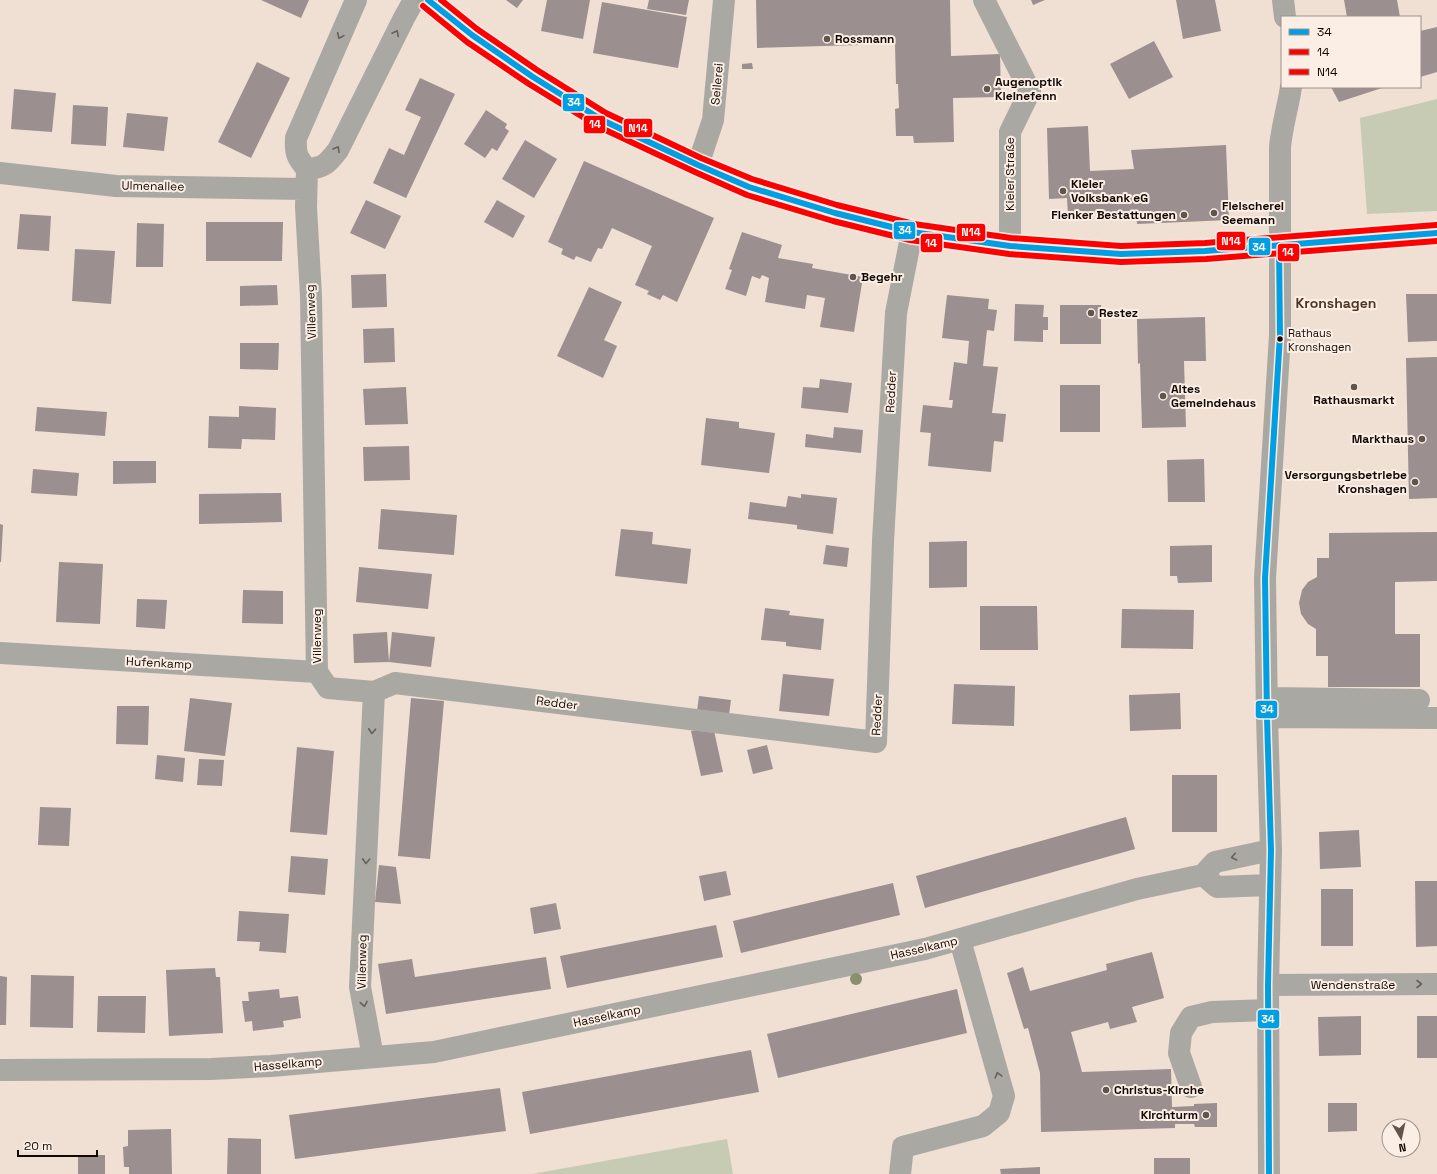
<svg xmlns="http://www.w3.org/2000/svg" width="1437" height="1174" font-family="'Space Grotesk',sans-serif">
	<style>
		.green { fill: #c8cbb4 }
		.building { fill: #9b8f8f }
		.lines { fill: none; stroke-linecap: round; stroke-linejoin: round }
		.minor { stroke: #aaa8a3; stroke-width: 22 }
		.major { stroke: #a4a19a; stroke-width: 22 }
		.bus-1-casing { stroke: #fbeee5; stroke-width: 9 }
		.bus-2-casing { stroke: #fbeee5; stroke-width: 9 }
		.bus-3-casing { stroke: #fbeee5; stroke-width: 9 }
		.bus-1 { stroke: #009ee3; stroke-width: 6 }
		.bus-2 { stroke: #f00; stroke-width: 6 }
		.bus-3 { stroke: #f00; stroke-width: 6 }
		.tree { fill: #88906e }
		.oneway { stroke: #66605b }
		.poi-dot { fill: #60544c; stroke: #fbeee5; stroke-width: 1.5 }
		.bus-dot { fill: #130903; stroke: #fbeee5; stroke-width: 1.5 }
		.labels { text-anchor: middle; stroke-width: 4; stroke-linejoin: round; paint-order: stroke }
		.bus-label { font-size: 11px; fill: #130903; stroke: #fbeee5; text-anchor: start }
		.poi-label { font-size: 12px; font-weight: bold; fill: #130903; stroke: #fbeee5; text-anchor: start }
		.street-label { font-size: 12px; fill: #130903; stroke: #fbeee5 }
		.quarter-label { font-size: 14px; font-weight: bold; fill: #503624; stroke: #fbeee5 }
		.line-badge { stroke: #fbeee5; stroke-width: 1.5 }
		.badge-label { font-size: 11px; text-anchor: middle; font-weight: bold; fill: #fff }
	</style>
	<rect width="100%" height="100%" fill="#f0dfd3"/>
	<path class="green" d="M1437 99V211L1367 214 1360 118Z
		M727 1139 733 1174H532Z"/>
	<path class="building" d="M261 0H309L301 18Z
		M506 0H523L517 8Z
		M547 0H590L583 39 541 31Z
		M649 0H689L686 15 647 9Z
		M756 0H950L951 56 1000 54 1001 97 953 98 954 142 914 143 913 136H896L895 109 899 108 898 84H896L895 44 757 48Z
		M1031 0H1045L1033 5Z
		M1176 0H1215L1221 31 1183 39Z
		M1344 0H1397L1400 17H1347Z
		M602 2 687 17 678 68 593 53Z
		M1437 27V72L1420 77V31Z
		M1154 41 1173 77 1129 99 1110 64Z
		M257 62 290 78 251 158 218 142Z
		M752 63 753 69H742V64Z
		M420 78 455 94 406 198 373 183 389 148 404 155 421 117 405 110Z
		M1331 87H1385L1339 102Z
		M14 89 56 93 52 132 11 129Z
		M73 105 108 107 106 146 71 144Z
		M486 110 507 124 505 128 509 131 497 151 492 148 485 158 464 144Z
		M127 113 168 117 164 151 123 147Z
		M1088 126 1090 171 1134 169 1131 150 1226 145 1229 220 1137 224 1136 211 1068 215 1067 198 1049 199 1047 128Z
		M525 140 557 159 534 198 502 179Z
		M584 161 714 218 677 302 663 295 660 300 647 294 649 291 635 285 652 246 612 228 602 249 598 248 591 262 576 256 574 260 561 254 563 249 548 242Z
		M366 200 401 216 385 249 350 233Z
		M497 200 525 216 513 238 484 222Z
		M20 214 51 216 49 251 17 249Z
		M206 222H283L282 261H206Z
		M137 223 164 224 163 267H136Z
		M742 232 782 245 778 258 813 264 812 268 863 277 854 332 820 327 825 298 807 295 805 309 765 302 769 278 762 275 760 279 752 276 746 296 725 289 732 270 729 269Z
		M75 249 115 251 111 304 72 301Z
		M386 274 387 307 352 308 351 275Z
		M277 285 278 305 240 306V286Z
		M589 287 622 302 604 340 617 346 603 378 557 356Z
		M1406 294H1437V341L1408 342Z
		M947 295 989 299 988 309 997 310 994 331 987 330 983 366 998 367 992 413 1006 414 1003 442 994 441 991 472 928 466 931 433 920 432 923 405 952 408 953 400H949L954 362 967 364 969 341 942 338Z
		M1015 304 1044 305 1043 317H1048V330H1043V342L1014 341Z
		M1060 305H1101V344H1060Z
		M1205 317 1206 361H1184L1186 427 1142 428 1140 363 1138 364 1137 319Z
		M394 328 395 362 364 363 363 329Z
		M240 343H279L278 370 240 369Z
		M1437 357V498L1409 499 1406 358Z
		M820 379 852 383 848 413 801 408 803 387 819 388Z
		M1060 385H1100V432H1060Z
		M406 387 408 424 365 425 363 389Z
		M239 406 276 408 275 440 242 439 241 449 208 448 209 416 239 417Z
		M37 407 107 412 105 436 35 431Z
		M706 418 739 422V428L775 433 769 473 701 465Z
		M834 427 863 430 861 453 805 447 806 434 833 438Z
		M409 446 410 480 364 481 363 447Z
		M1204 459 1205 502H1168L1167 460Z
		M113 461H156V483L113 484Z
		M33 469 79 473 77 496 31 493Z
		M281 493 282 522 199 524V494Z
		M801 494 837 498 833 534 797 529V525L748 519 750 502 786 507 788 496 801 498Z
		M381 509 457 515 454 555 378 549Z
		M0 524 3 525 1 562H0Z
		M621 529 653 532 652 544 691 549 687 584 615 576Z
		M1437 532V581L1395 582V634H1420V687H1328V656H1316V629L1308 624 1301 614 1299 603 1302 590 1308 582 1317 577V558H1329V533Z
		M967 541V587L929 588V542Z
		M826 545 849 548 847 567 823 564Z
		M1212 545V582L1178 583 1177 576H1170V546Z
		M59 562 103 564 100 624 56 622Z
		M359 567 432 574 428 609 356 602Z
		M243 590 283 591V624L242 623Z
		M137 599 167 600 165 629 136 627Z
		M980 606H1037L1038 650H980Z
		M765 608 790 611 789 615 824 619 821 650 786 646V642L761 640Z
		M1122 609 1194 610 1193 649 1121 648Z
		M387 632 389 662 354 663 353 634Z
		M392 632 435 637 431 667 389 662Z
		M783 674 834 679 829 716 779 711Z
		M954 684 1015 686 1014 726 952 724Z
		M1180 693 1181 729 1130 731 1129 695Z
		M699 696 731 700 729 715 697 711Z
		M190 698 232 703 225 756 184 751Z
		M411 698 444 701 430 859 398 856Z
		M117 706H149L148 745 116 744Z
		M713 726 723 772 701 776 691 731Z
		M767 745 773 769 753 774 747 750Z
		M297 747 334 751 327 835 290 832Z
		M157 755 185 758 183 782 155 779Z
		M199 759 224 760 222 786 197 785Z
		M1172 775H1217V832H1172Z
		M40 807 71 808 69 846 38 845Z
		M1126 817 1135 849 925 908 916 876Z
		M1359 830 1361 867 1320 869 1319 832Z
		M291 856 328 859 325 895 288 892Z
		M379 865 396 867 401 904 375 902Z
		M726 871 731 895 704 901 699 876Z
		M1415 881H1437V946L1416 947Z
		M893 883 900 915 741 953 733 921Z
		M1321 889H1353V946H1321Z
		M556 903 561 929 534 934 530 908Z
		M239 911 289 914 286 953 259 951 260 942 237 941Z
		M716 925 723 957 567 988 560 956Z
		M1152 952 1164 998 1132 1007 1137 1022 1110 1029 1108 1022 1071 1032 1082 1072 1171 1069 1172 1107 1194 1106V1104L1217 1103V1127H1195L1194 1124H1175V1128L1041 1132 1040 1073 1028 1028 1024 1029 1007 973 1023 967 1030 991 1107 970 1106 964Z
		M546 957 551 989 386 1014 378 964 412 959 415 977Z
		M215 968 216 977H220L223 1033 169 1036 166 970Z
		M31 975 74 976 73 1028 30 1027Z
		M0 976 7 977 6 1025H0Z
		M279 989 280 998 298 996 301 1018 283 1021 284 1027 253 1031 252 1021 245 1022 242 1001H249L248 992Z
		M957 989 967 1033 778 1078 767 1034Z
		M98 996H146L145 1033 97 1032Z
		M1361 1016V1055L1319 1056 1318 1017Z
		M1417 1016H1437V1058H1417Z
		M751 1050 759 1092 530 1134 522 1092Z
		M500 1088 506 1131 295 1159 289 1115Z
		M1328 1103H1357V1131L1328 1132Z
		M171 1129 172 1174H129V1167H124L123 1147 128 1146V1130Z
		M228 1138 261 1139V1174H227Z
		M78 1155H105V1174H78Z
		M1154 1158H1190V1174H1154Z
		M1040 1167V1174H1001L1000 1169Z"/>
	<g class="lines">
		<path class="minor" d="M984 0 1030 91 1010 132V246
			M1283 0 1285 17
			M698 165 713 120 724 0
			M307 169 306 207 311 296 317 672 328 688 374 692 395 683 876 742 883 541 896 313 912 232
			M307 169C324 168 328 163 338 150L404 18 414 0
			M307 169C297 158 295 153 296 138L356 0
			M0 173 116 186 306 189
			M0 653 317 672
			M1267 698 1419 700
			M1267 717 1437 718
			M1203 875 1217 887 1270 885
			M1268 985 1437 984
			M373 1057 360 987 374 692
			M0 1070 211 1069 271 1066 434 1052 925 949 1137 889 1203 875 1215 862 1271 850
			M1191 1087 1179 1053 1181 1033 1191 1017 1212 1012 1268 1010
			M900 1174 903 1147 983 1126 999 1113 1004 1096 960 940
			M1269 1174 1268 985 1271 850 1267 717 1265 578 1280 335V147C1282 126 1288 107 1291 87"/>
		<path class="major" d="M428 0 472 35 533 77 602 120 698 165 749 187 835 213 912 232 1010 246 1121 254 1205 251 1437 233"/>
		<g class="bus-1-casing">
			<path id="bus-1" d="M428 0 472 35 533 77 602 120 698 165 749 187 835 213 912 232 1010 246 1121 254 1205 251 1437 233
				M1269 1174 1268 985 1271 850 1267 717 1265 578 1280 335 1279 245"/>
		</g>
		<g class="bus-2-casing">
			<path id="bus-2" d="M423 6 467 42 529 84 599 127 695 172 747 195 833 221 910 240 1009 254 1121 262 1206 259 1437 241"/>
		</g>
		<g class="bus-3-casing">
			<path id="bus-3" d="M441 0 477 29 537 70 606 113 701 158 752 179 837 205 914 224 1011 238 1121 246 1205 243 1436 225"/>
		</g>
		<use href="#bus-1" class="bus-1"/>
		<use href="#bus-2" class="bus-2"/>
		<use href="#bus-3" class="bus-3"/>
	</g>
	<circle class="tree" cx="856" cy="979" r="6"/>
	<defs><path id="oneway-chevron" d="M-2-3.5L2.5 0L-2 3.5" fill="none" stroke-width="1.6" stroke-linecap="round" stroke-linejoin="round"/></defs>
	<g class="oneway">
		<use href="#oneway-chevron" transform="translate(396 33) rotate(-63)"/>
		<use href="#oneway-chevron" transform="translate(340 36) rotate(114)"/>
		<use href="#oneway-chevron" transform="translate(337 149) rotate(-59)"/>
		<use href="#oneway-chevron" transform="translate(372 731) rotate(93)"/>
		<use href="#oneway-chevron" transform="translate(1234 857) rotate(168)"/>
		<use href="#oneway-chevron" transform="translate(366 861) rotate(93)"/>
		<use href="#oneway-chevron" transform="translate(1419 984)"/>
		<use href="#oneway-chevron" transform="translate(364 1004) rotate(79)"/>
		<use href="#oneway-chevron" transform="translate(998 1075) rotate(-105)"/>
	</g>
	<g class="poi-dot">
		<circle cx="827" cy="39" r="4"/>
		<circle cx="987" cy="89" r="4"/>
		<circle cx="1063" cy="191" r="4"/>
		<circle cx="1214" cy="213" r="4"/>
		<circle cx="1184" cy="215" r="4"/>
		<circle cx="853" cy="277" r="4"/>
		<circle cx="1091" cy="313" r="4"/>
		<circle cx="1354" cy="387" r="4"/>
		<circle cx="1163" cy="396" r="4"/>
		<circle cx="1422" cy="439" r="4"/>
		<circle cx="1415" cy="482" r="4"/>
		<circle cx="1106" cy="1090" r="4"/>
		<circle cx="1206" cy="1115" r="4"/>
	</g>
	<circle class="bus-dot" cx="1280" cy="339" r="3.5"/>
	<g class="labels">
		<g class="bus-label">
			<text x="1288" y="337">Rathaus<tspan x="1288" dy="14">Kronshagen</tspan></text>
		</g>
		<g class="poi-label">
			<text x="835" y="43">Rossmann</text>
			<text x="995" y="86">Augenoptik<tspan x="995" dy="14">Kleinefenn</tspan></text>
			<text x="1071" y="188">Kieler<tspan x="1071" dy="14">Volksbank eG</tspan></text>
			<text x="1222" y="210">Fleischerei<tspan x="1222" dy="14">Seemann</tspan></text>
			<text x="1176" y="219" text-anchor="end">Flenker Bestattungen</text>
			<text x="861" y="281">Begehr</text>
			<text x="1099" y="317">Restez</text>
			<text x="1171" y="393">Altes<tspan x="1171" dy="14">Gemeindehaus</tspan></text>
			<text x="1354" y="404" text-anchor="middle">Rathausmarkt</text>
			<text x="1414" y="443" text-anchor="end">Markthaus</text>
			<text x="1407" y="479" text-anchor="end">Versorgungsbetriebe<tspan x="1407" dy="14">Kronshagen</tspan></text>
			<text x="1114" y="1094">Christus-Kirche</text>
			<text x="1198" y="1119" text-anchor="end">Kirchturm</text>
		</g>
		<g class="street-label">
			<text transform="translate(717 84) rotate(-85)" y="4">Seilerei</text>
			<text transform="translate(1010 174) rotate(-90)" y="4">Kieler Straße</text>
			<text transform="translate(153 186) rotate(1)" y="4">Ulmenallee</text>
			<text transform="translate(311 312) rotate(-92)" y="4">Villenweg</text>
			<text transform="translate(891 392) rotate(-87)" y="4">Redder</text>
			<text transform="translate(317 636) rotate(-90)" y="4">Villenweg</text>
			<text transform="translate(159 663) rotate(3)" y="4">Hufenkamp</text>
			<text transform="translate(557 703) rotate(7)" y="4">Redder</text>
			<text transform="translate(877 715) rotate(-87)" y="4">Redder</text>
			<text transform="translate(924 948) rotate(-13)" y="4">Hasselkamp</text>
			<text transform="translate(362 962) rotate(-89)" y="4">Villenweg</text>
			<text x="1353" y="989">Wendenstraße</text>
			<text transform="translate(607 1016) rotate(-12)" y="4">Hasselkamp</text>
			<text transform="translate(288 1064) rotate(-5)" y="4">Hasselkamp</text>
		</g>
		<g class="quarter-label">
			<text x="1336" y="308">Kronshagen</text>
		</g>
	</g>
	<g class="line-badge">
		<rect x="562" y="93" width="23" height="19" rx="4" fill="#009ee3"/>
		<rect x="583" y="115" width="23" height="19" rx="4" fill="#f00"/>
		<rect x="623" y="118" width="30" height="20" rx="4" fill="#f00"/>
		<rect x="893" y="221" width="23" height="19" rx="4" fill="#009ee3"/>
		<rect x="956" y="223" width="30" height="19" rx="4" fill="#f00"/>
		<rect x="1216" y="231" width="30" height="20" rx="4" fill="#f00"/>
		<rect x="920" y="233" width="23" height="20" rx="4" fill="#f00"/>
		<rect x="1248" y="237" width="23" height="19" rx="4" fill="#009ee3"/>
		<rect x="1277" y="243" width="23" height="19" rx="4" fill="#f00"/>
		<rect x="1255" y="700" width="23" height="19" rx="4" fill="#009ee3"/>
		<rect x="1257" y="1009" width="23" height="20" rx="4" fill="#009ee3"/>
	</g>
	<g class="badge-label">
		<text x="574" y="106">34</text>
		<text x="595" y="128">14</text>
		<text x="638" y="132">N14</text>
		<text x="905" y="234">34</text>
		<text x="971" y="236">N14</text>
		<text x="1231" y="245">N14</text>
		<text x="931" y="247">14</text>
		<text x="1259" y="251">34</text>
		<text x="1288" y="256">14</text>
		<text x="1267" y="713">34</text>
		<text x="1268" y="1023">34</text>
	</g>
	<rect x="1281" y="16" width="140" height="72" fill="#fbeee5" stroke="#9e928b"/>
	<rect x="1289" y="29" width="20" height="6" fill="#009ee3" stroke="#9e928b"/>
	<text x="1317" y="36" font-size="12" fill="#130903">34</text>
	<rect x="1289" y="49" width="20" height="6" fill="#ff0000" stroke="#9e928b"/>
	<text x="1317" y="56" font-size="12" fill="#130903">14</text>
	<rect x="1289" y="69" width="20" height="6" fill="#ff0000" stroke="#9e928b"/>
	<text x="1317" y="76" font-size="12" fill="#130903">N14</text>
	<g transform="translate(1401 1138) rotate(171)"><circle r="19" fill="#fbeee5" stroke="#9e928b"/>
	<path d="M0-3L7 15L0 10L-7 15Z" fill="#60544c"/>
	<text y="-6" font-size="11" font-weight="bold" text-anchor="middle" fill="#130903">N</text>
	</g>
	<path d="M18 1150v6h79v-6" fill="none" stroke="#130903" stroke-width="2"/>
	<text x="24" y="1150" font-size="12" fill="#130903" stroke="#fbeee5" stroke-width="3" paint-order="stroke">20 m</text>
</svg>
